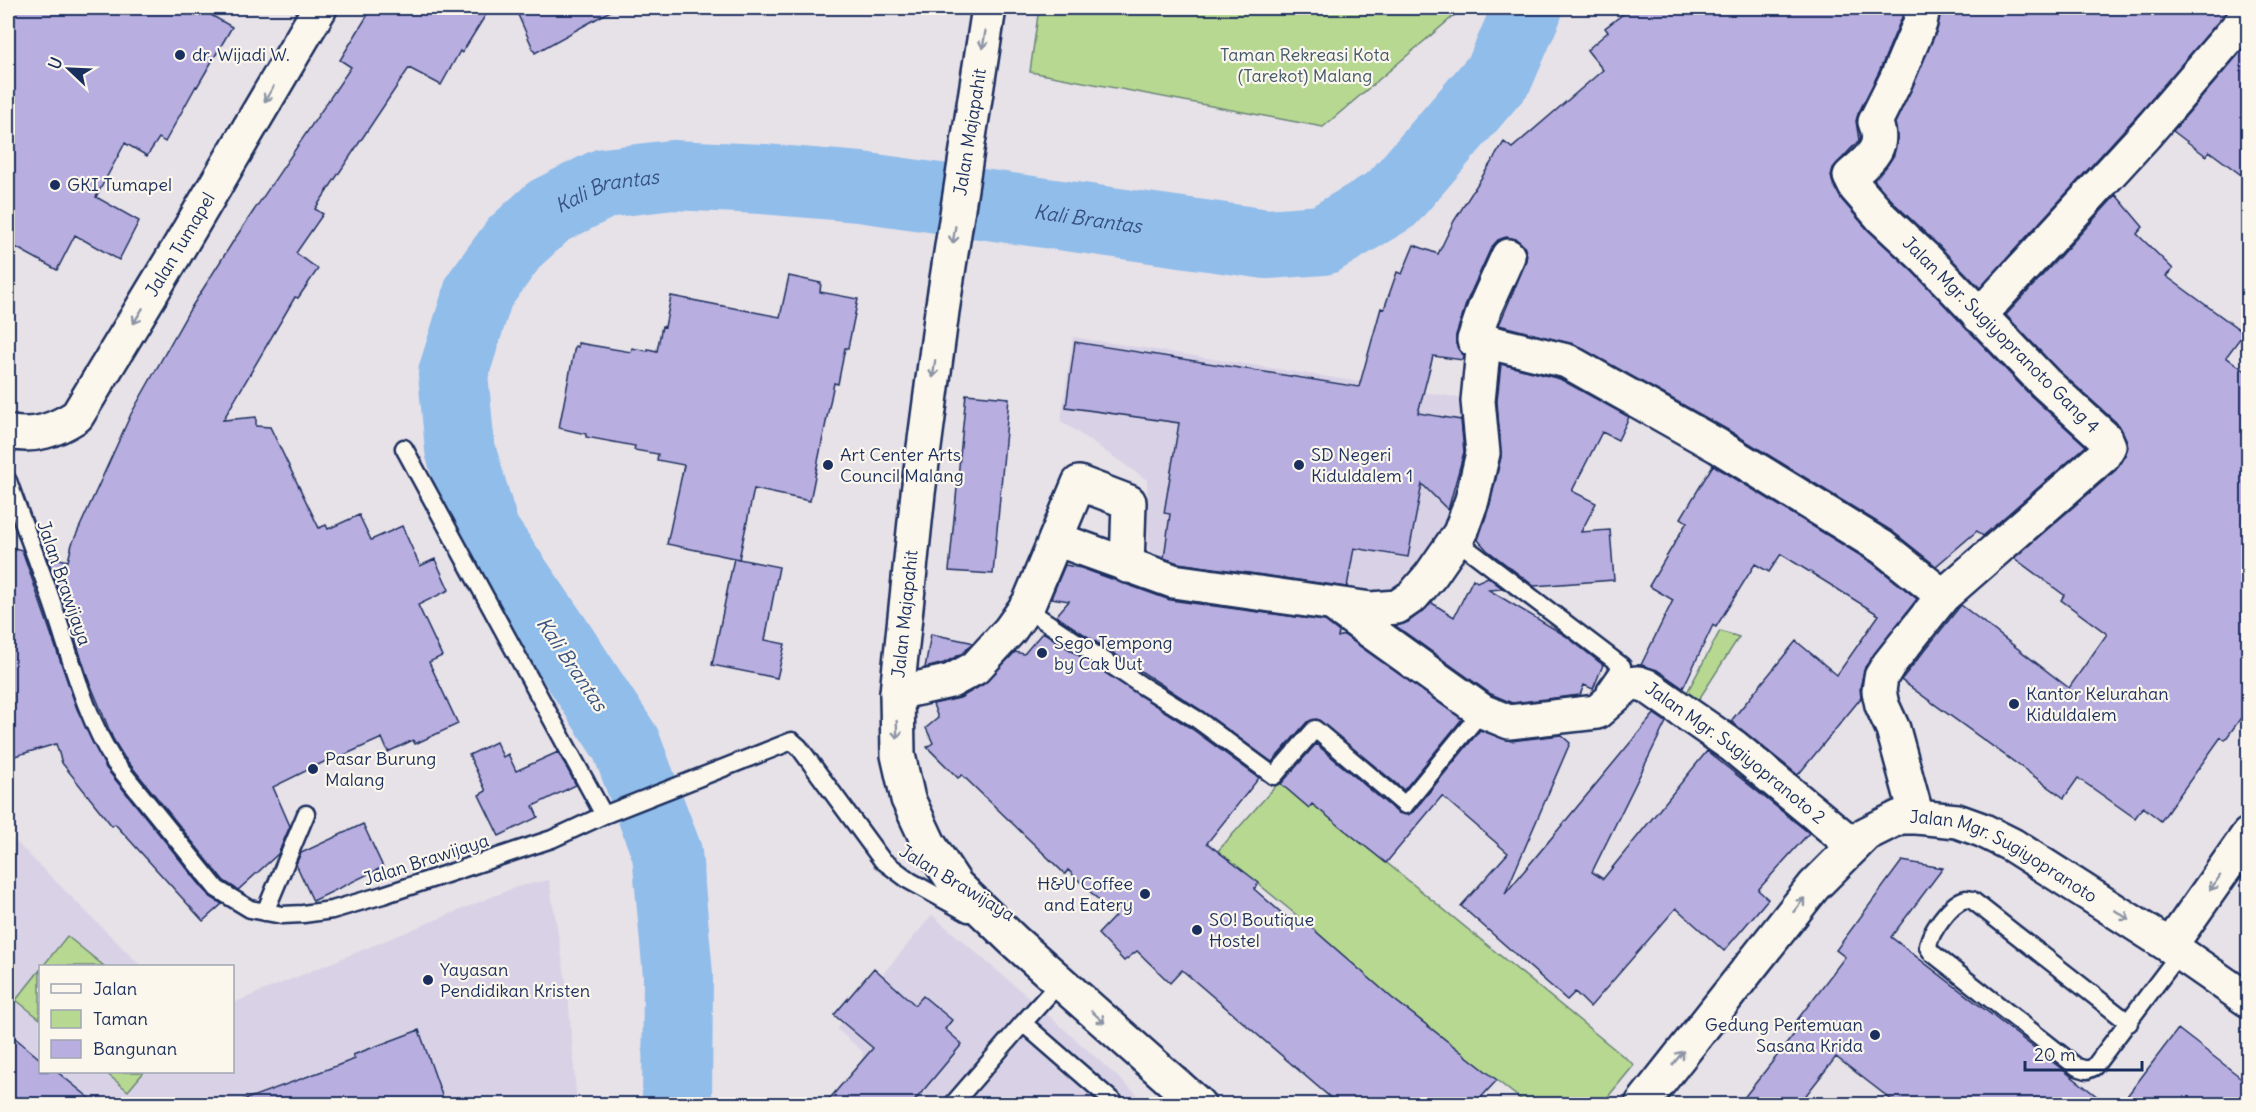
<svg xmlns="http://www.w3.org/2000/svg" width="2256" height="1112" font-family="Delius,sans-serif">
	<style>
		.built { fill: #d9d2e6 }
		.green { fill: #b7d891; stroke: #698478; stroke-width: 1.5 }
		.lines { fill: none; stroke-linecap: round; stroke-linejoin: round }
		.river { stroke: #90bdea; stroke-width: 70 }
		.building { fill: #b8aee0; stroke: #1b2f5e; stroke-width: 1.5 }
		.lane-casing { stroke: #1b2f5e; stroke-width: 21 }
		.street-casing { stroke: #1b2f5e; stroke-width: 38 }
		.secondary-casing { stroke: #1b2f5e; stroke-width: 38 }
		.lane { stroke: #fbf7ec; stroke-width: 16 }
		.street { stroke: #fbf7ec; stroke-width: 33 }
		.secondary { stroke: #fbf7ec; stroke-width: 33 }
		.oneway { stroke: #8b93a5 }
		.poi-dot { fill: #1b2f5e; stroke: #fbf7ec; stroke-width: 2 }
		.labels { text-anchor: middle; stroke-width: 4.5; stroke-linejoin: round; paint-order: stroke }
		.poi-label { font-size: 18px; fill: #1b2f5e; stroke: #fbf7ec; text-anchor: start }
		.park-label { font-size: 18px; fill: #42596b; stroke: #fbf7ec }
		.street-label { font-size: 18px; fill: #1b2f5e; stroke: #fbf7ec }
		.water-label { font-size: 20px; font-style: italic; fill: #385281; stroke: #fbf7ec }
	</style>
	<rect width="100%" height="100%" fill="#e7e1e8"/>
	<filter id="ink" filterUnits="userSpaceOnUse"><feTurbulence type="fractalNoise" baseFrequency=".0167" numOctaves="2"/><feDisplacementMap in="SourceGraphic" scale="12" xChannelSelector="R" yChannelSelector="G"/><feConvolveMatrix kernelMatrix="1 2 1 2 8 2 1 2 1" color-interpolation-filters="sRGB"/></filter>
	<g filter="url(#ink)">
		<path class="built" d="M1073 337 1474 400 1462 513 1396 599 1155 567 1150 558 1148 544 1147 480 1061 421Z
			M8 834 141 966H40V1072H232L233 1003 516 887 549 880 568 993 577 1104H8Z
			M932 915 1028 997 1148 1104H856L863 1052 837 1029Z"/>
		<path class="green" d="M1039 8H1463L1323 127 1030 72Z
			M1720 631 1739 637 1694 707 1683 700Z
			M1283 778 1634 1065 1602 1104H1527L1392 998 1305 922 1218 851Z
			M67 936 104 966H43Z
			M40 970V1019L16 1000Z
			M105 1072H144L128 1091Z"/>
		<g class="lines">
			<path class="river" id="s1" d="M677 1104 678 975 667 853 626 744 557 638 485 533 460 449 453 374 479 291 515 242 549 211 605 183 672 175 763 179 860 187 1267 244 1323 240 1392 199 1500 73 1528 8"/>
		</g>
		<path class="building" d="M8 8H199L232 27 197 87 196 86 165 142 159 138 147 156 125 143 96 197 139 221 119 260 75 235 57 270 8 243Z
			M372 8H490L462 53 460 51 441 85 409 68 315 209 323 214 296 253 318 269 298 298 295 297 223 420 256 417V426L270 427 319 528 326 525 328 529 359 515 371 540 402 526 420 566 435 559 449 590 418 605 442 656 429 662 458 724 415 744 413 740 388 752 382 738 333 760 332 758 273 787 290 826 278 854 238 890 224 881 124 757 113 739 89 681 47 556 68 561 72 544 131 414 189 311 234 240 351 67 340 60Z
			M515 8H616L535 53Z
			M1631 8H1904L1902 17 1879 72 1858 114 1856 121 1859 140 1833 168 1831 176 1833 184 1842 200 1868 230 1913 272 2031 396 2086 446 1983 536 1977 531 1936 566 1892 531 1728 430 1576 345 1499 325 1525 264 1527 255 1524 246 1516 239 1506 237 1498 240 1491 248 1467 301 1456 335V344L1464 355 1463 360 1433 356 1418 413 1461 420 1464 452 1448 510 1422 484 1408 557 1354 548 1347 587 1178 563 1164 558 1170 514 1164 513 1179 423 1066 407 1075 342 1359 387 1381 308 1384 309 1397 272 1402 274 1414 245 1438 254 1454 221 1504 142 1512 148 1603 70 1587 50 1608 32 1605 28Z
			M1941 8H2230L2144 108 1980 288 1939 246 1896 205 1874 180 1888 164 1894 155 1897 138 1895 123 1937 30Z
			M2243 49 2248 53V180L2209 151 2206 156 2173 131Z
			M2116 195 2143 227 2137 234 2173 269 2166 276 2244 333 2226 357 2248 373V708L2225 740 2221 737 2161 821 2143 807 2135 818 2078 778 2064 798 1901 680 1961 605 2069 688 2107 634 2061 600 2064 595 2014 558 2116 470 2125 455 2128 447 2126 439 2119 425 2058 370 2006 315Z
			M789 276 821 283 820 292 858 299 848 348H845L838 384 834 383 810 501 754 489 739 559 667 544 684 465 657 460 658 454 634 450 635 446 586 437V434L559 428 575 346 578 347V343L631 352 632 348 648 351V349L657 351 662 326 665 327 671 296 780 317Z
			M1501 364 1560 379 1629 417 1618 440 1602 432 1572 491 1596 503 1581 532 1610 530 1614 580 1534 586 1487 550 1478 540 1490 504 1501 457 1497 401Z
			M966 394 1009 398 993 574 949 571Z
			M1713 465 1871 562 1917 599 1865 667 1860 688 1861 698 1798 775 1731 721 1796 641 1837 675 1879 615 1781 554 1769 572 1755 564 1716 627 1713 625 1683 688 1657 670 1641 665 1673 600 1649 586 1687 522 1681 518Z
			M8 546 22 550 77 709 106 768 209 896 222 904 203 921 115 824 112 826 62 763 56 744 8 758Z
			M734 558 779 567 765 640 785 644 777 678 712 665Z
			M1065 565 1081 568 1170 600 1325 621 1339 632 1338 637 1344 635 1462 719 1404 790 1317 719 1307 722 1272 762 1204 712 1056 616 1069 601 1051 598Z
			M1488 577 1503 589 1489 590 1566 636 1603 665 1593 689 1584 685 1580 695 1512 703 1491 694 1396 626 1408 622 1432 603 1454 617 1473 579 1477 582Z
			M1043 632 1192 729 1259 778 1207 843 1259 883 1254 889 1299 928 1305 922 1392 998 1497 1080 1475 1104H1338L1182 970 1170 983 1137 951 1124 961 1098 934 1115 916 1068 870 1065 874 962 775 958 778 927 747 933 743 926 728 938 718 933 704 960 698 984 684 1015 652 1024 654Z
			M931 634 970 642 973 643 963 653 944 663 925 668Z
			M1654 714 1666 722 1592 872 1603 879 1707 751 1809 833 1758 890 1768 899 1724 951 1676 908 1590 1007 1575 992 1567 1000 1461 906 1508 853 1442 796 1386 863 1312 804 1309 808 1281 784 1316 744 1398 813 1408 815 1413 812 1480 730 1511 741 1561 735 1570 743 1505 894Z
			M496 742 503 757 508 754 516 771 558 752 576 785 533 806 538 817 499 836 479 795 486 791 469 755Z
			M363 824 383 867 313 901 296 864 301 853Z
			M1902 861 1943 868 1891 937 2107 1104H1897L1836 1057 1799 1104H1739L1799 1028 1794 1024 1845 957 1836 950Z
			M874 968 915 1005 923 996 952 1020 945 1029 962 1044 912 1104H825L873 1048 834 1015Z
			M2178 1029 2248 1083V1104H2121Z
			M419 1030 445 1104H242L241 1101 355 1059 353 1055Z
			M8 1032 40 1059V1071H56L97 1104H8Z"/>
		<g class="lines">
			<g class="lane-casing">
				<path id="lane" d="M404 448 604 815
					M8 481C22 521 38 561 52 602 71 657 84 714 115 763L217 889 250 909 282 915 303 914 332 910 383 895 552 839 604 815 792 741 799 747 882 860 910 881 968 913
					M1456 540 1622 666 1606 689
					M1025 608 1141 685 1198 720 1274 776 1315 729 1405 805 1482 711
					M265 912 306 814
					M1060 982 1023 1023 1116 1104
					M2129 1023 1972 900 1966 899C1951 902 1929 933 1928 947L1932 953 2077 1067 2087 1070 2094 1067 2180 953
					M953 1104 1023 1023"/>
			</g>
			<g class="street-casing">
				<g id="street">
					<path d="M1979 316 2145 135 2248 15"/>
					<path d="M1484 341 1474 340 1485 307 1508 256"/>
					<path d="M1056 539 1173 581 1371 609 1397 607 1413 596 1431 575 1460 533 1472 500 1483 453 1478 401 1484 341 1567 361 1718 446 1882 547 1943 596"/>
					<path id="s2" d="M1337 607 1482 711 1509 722 1597 712 1629 684 1638 683 1647 686 1733 746 1854 846"/>
					<path d="M897 693 951 681 975 668 1010 630 1029 603 1079 483 1129 502 1127 566"/>
					<path d="M1917 817 1893 729 1882 705 1879 691 1881 677 1889 664 1943 596 2103 456 2109 446 2106 439 2045 383 1926 259 1882 218 1856 188 1850 176C1868 160 1887 148 1875 122L1896 80 1920 23 1923 8"/>
				</g>
			</g>
			<g class="secondary-casing">
				<g id="secondary">
					<path d="M989 8 942 311 918 493 897 693 898 755 908 799 929 844 956 885 1014 941 1198 1104"/>
					<path id="s3" d="M8 432C34 438 55 430 77 416L175 254 320 8"/>
					<path d="M2170 946 2248 835"/>
					<path id="s4" d="M1642 1104 1814 886 1866 834 1900 817H1917L1957 821 1982 830 2012 845 2170 946 2248 1000"/>
				</g>
			</g>
			<use href="#lane" class="lane"/>
			<use href="#street" class="street"/>
			<use href="#secondary" class="secondary"/>
		</g>
		<defs><path id="oneway-shaft" d="M-6 0H5M1.5-3L5.5 0L1.5 3" fill="none" stroke-width="1.6" stroke-linecap="round" stroke-linejoin="round" transform="scale(1.5)"/></defs>
		<g class="oneway">
			<use href="#oneway-shaft" transform="translate(984 40) rotate(99)"/>
			<use href="#oneway-shaft" transform="translate(269 94) rotate(120)"/>
			<use href="#oneway-shaft" transform="translate(954 235) rotate(99)"/>
			<use href="#oneway-shaft" transform="translate(138 316) rotate(121)"/>
			<use href="#oneway-shaft" transform="translate(934 369) rotate(98)"/>
			<use href="#oneway-shaft" transform="translate(897 730) rotate(88)"/>
			<use href="#oneway-shaft" transform="translate(2215 883) rotate(125)"/>
			<use href="#oneway-shaft" transform="translate(1799 905) rotate(-52)"/>
			<use href="#oneway-shaft" transform="translate(2122 915) rotate(33)"/>
			<use href="#oneway-shaft" transform="translate(1098 1017) rotate(42)"/>
			<use href="#oneway-shaft" transform="translate(1678 1058) rotate(-52)"/>
		</g>
	</g>
	<g class="poi-dot">
		<circle cx="180" cy="55" r="6"/>
		<circle cx="55" cy="185" r="6"/>
		<circle cx="828" cy="465" r="6"/>
		<circle cx="1299" cy="465" r="6"/>
		<circle cx="1042" cy="653" r="6"/>
		<circle cx="2014" cy="704" r="6"/>
		<circle cx="313" cy="769" r="6"/>
		<circle cx="1145" cy="894" r="6"/>
		<circle cx="1197" cy="930" r="6"/>
		<circle cx="428" cy="980" r="6"/>
		<circle cx="1875" cy="1035" r="6"/>
	</g>
	<g class="labels">
		<g class="poi-label">
			<text x="192" y="61">dr. Wijadi W.</text>
			<text x="67" y="191">GKI Tumapel</text>
			<text x="840" y="461">Art Center Arts<tspan x="840" dy="21">Council Malang</tspan></text>
			<text x="1311" y="461">SD Negeri<tspan x="1311" dy="21">Kiduldalem 1</tspan></text>
			<text x="1054" y="649">Sego Tempong<tspan x="1054" dy="21">by Cak Uut</tspan></text>
			<text x="2026" y="700">Kantor Kelurahan<tspan x="2026" dy="21">Kiduldalem</tspan></text>
			<text x="325" y="765">Pasar Burung<tspan x="325" dy="21">Malang</tspan></text>
			<text x="1133" y="890" text-anchor="end">H&amp;U Coffee<tspan x="1133" dy="21">and Eatery</tspan></text>
			<text x="1209" y="926">SO! Boutique<tspan x="1209" dy="21">Hostel</tspan></text>
			<text x="440" y="976">Yayasan<tspan x="440" dy="21">Pendidikan Kristen</tspan></text>
			<text x="1863" y="1031" text-anchor="end">Gedung Pertemuan<tspan x="1863" dy="21">Sasana Krida</tspan></text>
		</g>
		<g class="park-label">
			<text x="1305" y="61">Taman Rekreasi Kota<tspan x="1305" dy="21">(Tarekot) Malang</tspan></text>
		</g>
		<g class="street-label">
			<text transform="translate(970 132) rotate(-81)" y="6">Jalan Majapahit</text>
			<text dy="6" stroke="none"><textPath href="#s3" startOffset="273">Jalan Tumapel</textPath></text>
			<text transform="translate(2001 335) rotate(45)" y="6">Jalan Mgr. Sugiyopranoto Gang 4</text>
			<text transform="translate(64 583) rotate(71)" y="6">Jalan Brawijaya</text>
			<text transform="translate(905 614) rotate(-84)" y="6">Jalan Majapahit</text>
			<text dy="6" stroke="none"><textPath href="#s2" startOffset="468">Jalan Mgr. Sugiyopranoto 2</textPath></text>
			<text transform="translate(426 860) rotate(-18)" y="6">Jalan Brawijaya</text>
			<text dy="6" stroke="none"><textPath href="#s4" startOffset="502">Jalan Mgr. Sugiyopranoto</textPath></text>
			<text transform="translate(957 883) rotate(31)" y="6">Jalan Brawijaya</text>
		</g>
		<g class="water-label">
			<text dy="7" stroke="none"><textPath href="#s1" startOffset="1041">Kali Brantas</textPath></text>
			<text dy="7" stroke="none"><textPath href="#s1" startOffset="1527">Kali Brantas</textPath></text>
			<text transform="translate(572 664) rotate(56)" y="7">Kali Brantas</text>
		</g>
	</g>
	<rect width="2256" height="1112" fill="none" stroke="#fbf7ec" stroke-width="30"/>
	<rect x="15" y="15" width="2226" height="1082" fill="none" stroke="#1b2f5e" stroke-width="2" filter="url(#ink)"/>
	<rect x="39" y="965" width="195" height="108" fill="#fbf7ec" stroke="#a1a7b3" stroke-width="1.5"/>
	<rect x="51" y="984" width="30" height="9" fill="#fbf7ec" stroke="#a1a7b3" stroke-width="1.5"/>
	<text x="93" y="995" font-size="18" fill="#1b2f5e">Jalan</text>
	<rect x="51" y="1010" width="30" height="18" fill="#b7d891" stroke="#a1a7b3" stroke-width="1.5"/>
	<text x="93" y="1025" font-size="18" fill="#1b2f5e">Taman</text>
	<rect x="51" y="1040" width="30" height="18" fill="#b8aee0" stroke="#a1a7b3" stroke-width="1.5"/>
	<text x="93" y="1055" font-size="18" fill="#1b2f5e">Bangunan</text>
	<g transform="translate(69 69) rotate(293)" stroke="#fbf7ec" stroke-width="4.5" paint-order="stroke">
	<path d="M0-4.5L10 22L0 15L-10 22Z" fill="#1b2f5e"/>
	<text y="-9" font-size="16" font-weight="bold" text-anchor="middle" fill="#1b2f5e">U</text>
	</g>
	<path d="M2025 1061v9h117v-9" fill="none" stroke="#1b2f5e" stroke-width="3"/>
	<text x="2034" y="1061" font-size="18" fill="#1b2f5e" stroke="#fbf7ec" stroke-width="4.5" paint-order="stroke">20 m</text>
</svg>
